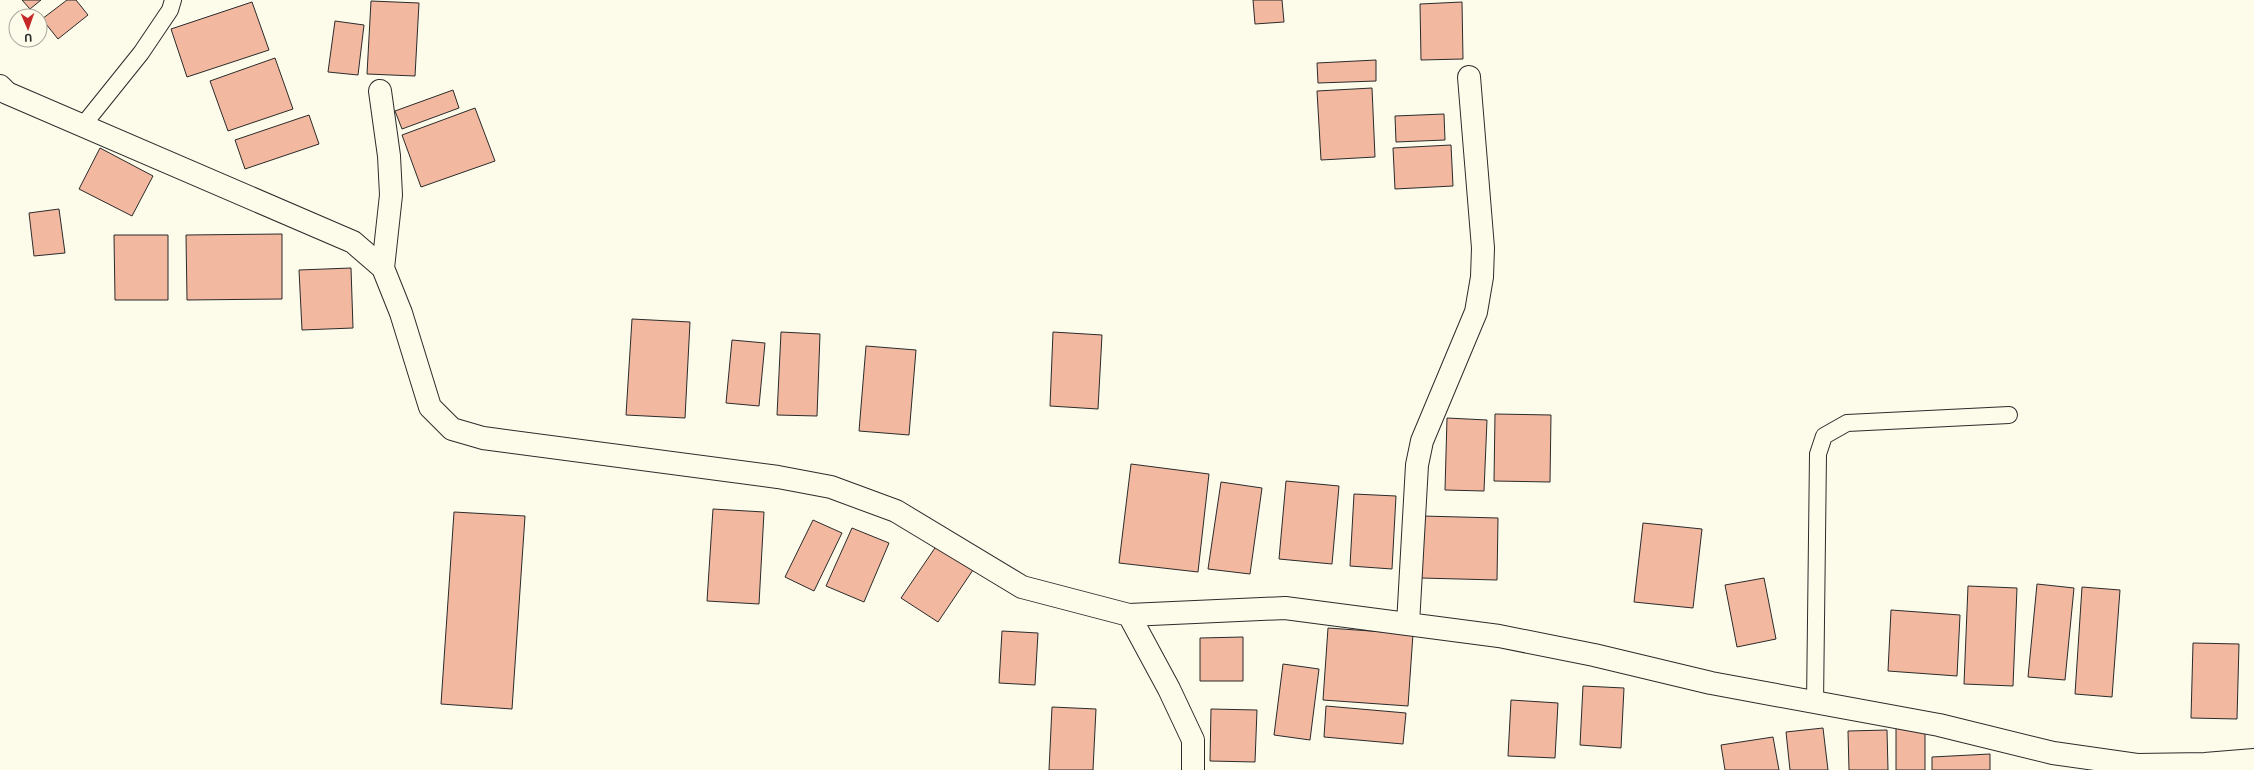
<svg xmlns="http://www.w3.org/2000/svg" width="2254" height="770" font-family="'Open Sans',sans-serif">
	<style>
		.building { fill: #f2b8a0; stroke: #2b2b2b }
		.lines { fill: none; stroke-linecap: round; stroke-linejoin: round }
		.lane-casing { stroke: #2b2b2b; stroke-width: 18 }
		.street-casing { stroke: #2b2b2b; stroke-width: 24 }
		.lane { stroke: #fdfbea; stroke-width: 16 }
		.street { stroke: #fdfbea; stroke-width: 22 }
	</style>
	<rect width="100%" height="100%" fill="#fdfbea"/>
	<path class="building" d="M22 0H41L30 9Z
		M67 0H76L88 15 58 39 42 19Z
		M1253 0H1282L1284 22 1255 24Z
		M371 1 419 3 415 76 367 74Z
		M252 2 269 50 187 77 171 29Z
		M1462 2 1463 59 1421 60 1420 4Z
		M335 21 364 25 358 75 328 72Z
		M275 58 293 109 228 131 210 81Z
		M1376 60V81L1318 83 1317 63Z
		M1372 88 1375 157 1321 160 1317 91Z
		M453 90 459 108 402 129 395 111Z
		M475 108 495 161 421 187 402 135Z
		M1444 114 1445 140 1396 142 1395 116Z
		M309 115 319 144 245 169 235 140Z
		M1451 145 1453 186 1395 189 1393 148Z
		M100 148 153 176 132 216 79 189Z
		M59 209 65 253 34 256 29 213Z
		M282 234V299L187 300 186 235Z
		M114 235H168V300H115Z
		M351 268 353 328 302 330 299 270Z
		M632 319 690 322 685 418 626 415Z
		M781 332 820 334 817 416 777 415Z
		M1053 332 1102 335 1098 409 1050 406Z
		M732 340 765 343 759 406 726 403Z
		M866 346 916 350 909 435 859 431Z
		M1495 414 1551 415 1550 482 1494 481Z
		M1447 418 1487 420 1484 491 1445 490Z
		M1131 464 1209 474 1198 572 1119 563Z
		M1286 481 1339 486 1332 564 1279 559Z
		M1221 482 1262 488 1250 574 1208 569Z
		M1354 494 1396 496 1392 569 1350 566Z
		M713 509 764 512 759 604 707 601Z
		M454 512 525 516 512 709 441 704Z
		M1422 516 1498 518 1497 580 1421 578Z
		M813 520 842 533 814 591 785 577Z
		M1643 523 1702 529 1693 608 1634 602Z
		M852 528 889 543 864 602 826 586Z
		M939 542 975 567 938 622 901 598Z
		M1764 578 1776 639 1737 647 1725 585Z
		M2037 584 2074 588 2065 680 2028 677Z
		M1968 586 2017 588 2013 686 1964 684Z
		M2082 587 2120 590 2112 697 2075 694Z
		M1891 610 1960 615 1957 676 1888 671Z
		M1328 628 1413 634 1408 706 1323 700Z
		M1002 631 1038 633 1035 685 999 683Z
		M1243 637V681H1200V638Z
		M2193 643 2239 644 2237 719 2191 718Z
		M1283 664 1319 669 1310 740 1274 735Z
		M1583 686 1624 688 1621 748 1580 745Z
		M1511 700 1558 703 1555 758 1508 756Z
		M1326 706 1406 713 1403 744 1324 737Z
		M1052 707 1096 709 1093 770H1049Z
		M1211 709 1257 710 1255 762 1210 761Z
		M1896 725H1925V770H1896Z
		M1823 728 1828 770H1790L1786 732Z
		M1887 730 1888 770H1849L1848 731Z
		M1773 737 1779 770H1725L1721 745Z
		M1990 754V770H1932V757Z"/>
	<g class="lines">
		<g class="lane-casing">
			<path id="lane" d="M84 124 141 53 170 10 173 0
				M1815 704 1818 454 1824 436 1847 423 2009 415"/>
		</g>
		<g class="street-casing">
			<path id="street" d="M0 86 7 93 353 242 383 268 401 313 430 407 452 429 483 438 778 477 831 487 896 511 1022 587 1129 615 1285 608 1499 636 1594 655 1711 683 1939 725 2053 753 2137 765 2205 764 2254 760
				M380 91 389 156 391 195 383 268
				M1129 615 1169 689 1193 740V770
				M1408 624 1417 465 1422 441 1476 312 1482 277 1483 248 1469 77"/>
		</g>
		<use href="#lane" class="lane"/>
		<use href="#street" class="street"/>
	</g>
	<g transform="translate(28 28) rotate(178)"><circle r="19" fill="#fdfbea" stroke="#a9a89e"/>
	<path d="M0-3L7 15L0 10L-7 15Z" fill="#c62828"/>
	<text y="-6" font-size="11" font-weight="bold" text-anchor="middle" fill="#2b2b2b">U</text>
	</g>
</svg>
